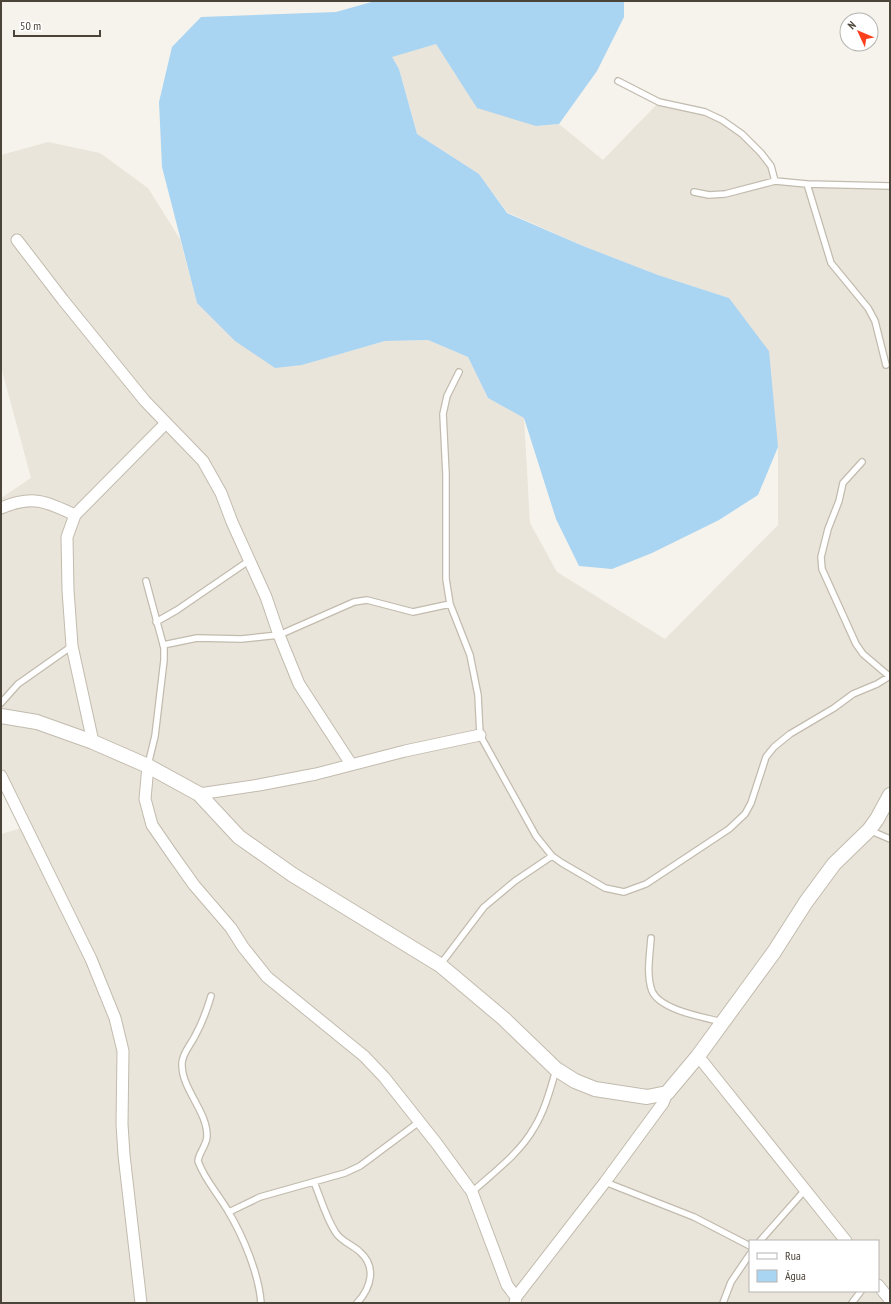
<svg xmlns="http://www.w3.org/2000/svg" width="891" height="1304" font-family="'PT Sans Narrow',sans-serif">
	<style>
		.residential { fill: #eae5da; fill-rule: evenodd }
		.water { fill: #a9d4f2 }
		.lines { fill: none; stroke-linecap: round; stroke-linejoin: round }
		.service-casing { stroke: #c2bbae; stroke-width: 8 }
		.minor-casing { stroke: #c2bbae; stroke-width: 13 }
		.tertiary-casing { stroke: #c2bbae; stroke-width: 16 }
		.service { stroke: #fff; stroke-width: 5.5 }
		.minor { stroke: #fff; stroke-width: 11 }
		.tertiary { stroke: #fff; stroke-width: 14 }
	</style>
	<rect width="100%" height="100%" fill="#f6f3ec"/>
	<path class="residential" d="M436 44 456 75 536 126 559 124 603 160 659 102 705 112 742 134 771 166 775 181 890 186V1303H1V834L25 827 1 776V498L31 478 1 367V155L48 142 100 153 148 188 180 239 197 303 302 365 385 341 428 340 468 357 488 398 524 418 530 523 557 572 665 639 778 525V447L729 298 658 275 583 246 507 212 479 174 417 134 399 69 391 56ZM750 1241H878V1291H750Z"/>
	<path class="water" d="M375 1H624V17L597 71 559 124 536 126 477 108 436 44 392 57 399 69 417 134 479 174 507 213 583 246 658 275 729 298 769 351 778 447 758 495 719 520 652 553 612 569 579 566 556 519 524 418 488 398 468 357 428 340 385 341 302 365 275 368 235 341 197 303 162 167 159 102 172 47 201 17 336 12Z"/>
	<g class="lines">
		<g class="service-casing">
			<path id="service" d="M618 81 659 102 705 112 722 120 742 134 761 153 771 166 775 181
				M807 184 831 263 868 308 875 321 886 365
				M694 192 709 195 725 194 775 181 807 184 890 186
				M459 372 447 396 443 414 446 474V579L450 604 470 655 478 695 480 735 536 836 552 856 562 863 605 888 624 892 646 884 729 829 745 814 751 803 766 757 774 747 790 734 834 708 853 694 877 684 890 676
				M862 462 843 483 839 501 828 529 821 557 822 569 856 644 863 654 890 677
				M146 581 164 648V660L155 736 148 765
				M156 622 177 610 250 560
				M163 645 197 638 241 639 279 635 354 602 367 600 413 612 450 604
				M1 703 18 684 72 646
				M869 830 890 839
				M651 938C650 954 646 975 652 991 660 1010 703 1017 722 1022
				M440 965 484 907 515 881 552 856
				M211 996C207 1010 202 1023 195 1036 190 1046 183 1052 182 1063 181 1089 207 1110 207 1136 207 1145 199 1152 198 1161 204 1179 219 1195 228 1211 243 1236 259 1274 261 1303
				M314 1182C321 1199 326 1218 336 1233 342 1242 353 1245 360 1252 377 1267 371 1288 357 1303
				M605 1182 694 1217 750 1246
				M472 1192C493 1173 520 1153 534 1128 545 1110 550 1090 556 1070
				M229 1212 260 1197 345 1173 360 1166 419 1122
				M760 1241 805 1190
				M723 1303 731 1282 750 1254
				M852 1303 861 1291"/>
		</g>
		<g class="minor-casing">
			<path id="minor" d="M17 240 63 300 145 401 203 461 221 493 232 522 266 597 279 635 299 684 351 764
				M1 508C32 495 46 501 75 515
				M93 742 72 646 68 590 67 537 75 515 166 423
				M148 766 145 799 152 825 172 854 194 885 231 928 243 947 267 977 364 1056 384 1077 437 1144 472 1192 507 1285 516 1297
				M1 776 91 959 115 1018 123 1051 122 1124 124 1155 141 1303
				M199 794 259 785 316 774 405 751 480 735
				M698 1056 846 1241
				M878 1285 890 1300
				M515 1303 516 1297 605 1182 663 1103 667 1093"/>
		</g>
		<g class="tertiary-casing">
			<path id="tertiary" d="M1 716 37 722 93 742 148 766 199 794 239 837 293 875 440 965 503 1018 556 1069 575 1081 595 1089 647 1097 667 1093 698 1056 774 952 806 902 834 864 869 830 877 819 890 795"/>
		</g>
		<use href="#service" class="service"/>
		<use href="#minor" class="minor"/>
		<use href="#tertiary" class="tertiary"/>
	</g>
	<rect width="891" height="1304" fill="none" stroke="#4b4439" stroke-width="4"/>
	<rect x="749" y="1240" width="130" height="52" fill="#ffffff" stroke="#b7b4b0"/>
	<rect x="757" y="1253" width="20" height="6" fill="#ffffff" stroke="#b7b4b0"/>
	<text x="785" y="1260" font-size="12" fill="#4b4439">Rua</text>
	<rect x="757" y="1270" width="20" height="12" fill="#a9d4f2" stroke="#b7b4b0"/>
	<text x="785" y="1280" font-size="12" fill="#4b4439">Água</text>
	<g transform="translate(859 32) rotate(314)"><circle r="19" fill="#ffffff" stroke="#b7b4b0"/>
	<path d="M0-3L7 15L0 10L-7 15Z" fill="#fc3f1d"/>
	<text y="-6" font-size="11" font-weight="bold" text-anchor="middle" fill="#4b4439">N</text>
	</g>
	<path d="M14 30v6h86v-6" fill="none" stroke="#4b4439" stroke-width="2"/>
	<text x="20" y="30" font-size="12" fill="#4b4439" stroke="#ffffff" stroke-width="3" paint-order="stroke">50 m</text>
</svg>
